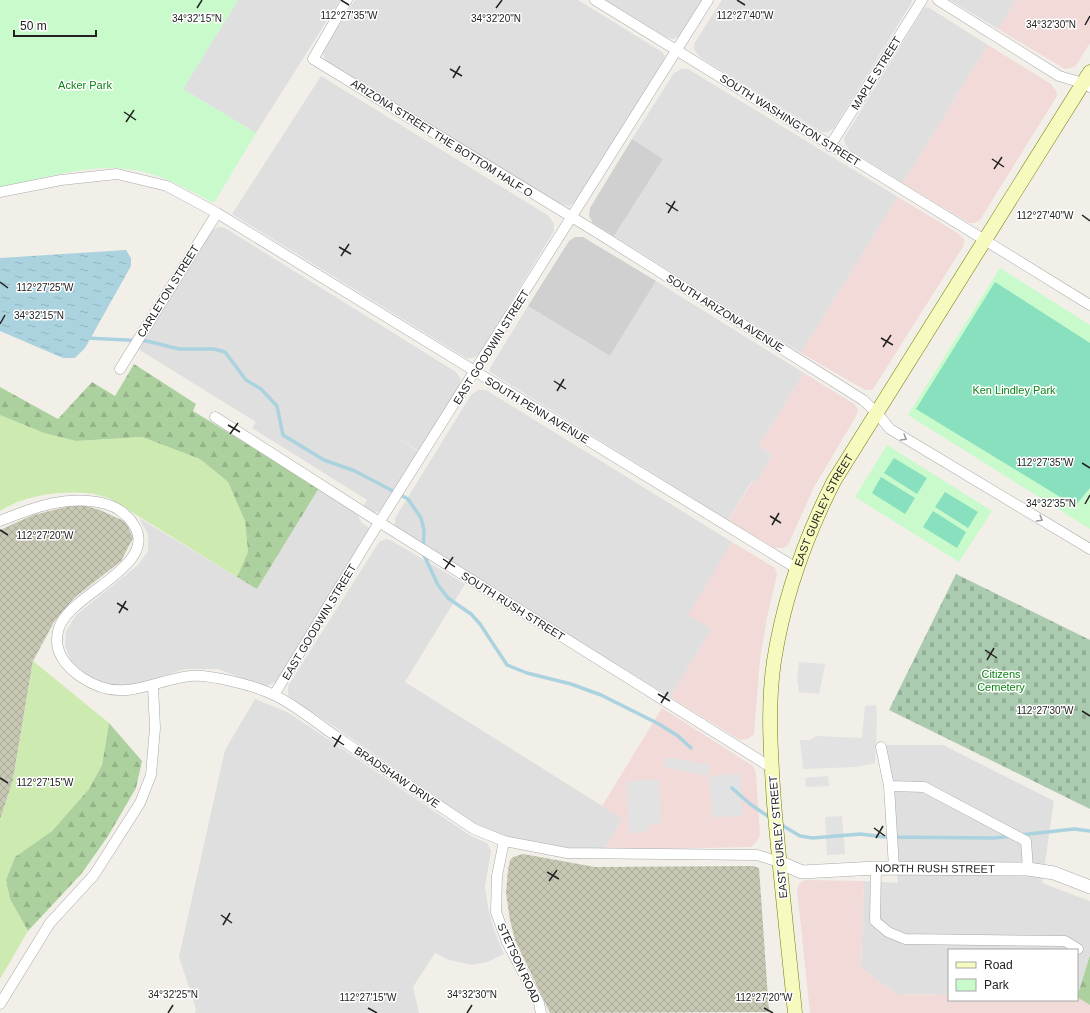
<svg xmlns="http://www.w3.org/2000/svg" width="1090" height="1013" font-family="Helvetica,sans-serif">
	<style>
		.residential { fill: #e0dfdf }
		.commercial { fill: #f2dad9 }
		.religious { fill: #d0d0d0 }
		.construction { fill: url(#construction-cross-hatch) }
		.grass { fill: #cdebb0 }
		.forest { fill: url(#forest-firs) }
		.cemetery { fill: url(#cemetery-stones) }
		.park { fill: #c8facc }
		.pitch { fill: #88e0be }
		.parking { fill: #e2e2e2 }
		.water { fill: url(#water-ripples) }
		.lines { fill: none; stroke-linecap: round; stroke-linejoin: round }
		.stream { stroke: #aad3df; stroke-width: 3.5 }
		.minor-casing { stroke: #a9a9a9; stroke-width: 11 }
		.tertiary-casing { stroke: #a9a9a9; stroke-width: 14 }
		.secondary-casing { stroke: #707d05; stroke-width: 15 }
		.minor { stroke: #fff; stroke-width: 10 }
		.tertiary { stroke: #fff; stroke-width: 13 }
		.secondary { stroke: #f7fabf; stroke-width: 14 }
		.oneway { stroke: #9c9c9c }
		.ticks { fill: none; stroke: #222; stroke-width: 1.5 }
		.labels { text-anchor: middle; stroke-width: 3; stroke-linejoin: round; paint-order: stroke }
		.street-label { font-size: 11px; fill: #222; stroke: #fff }
		.park-label { font-size: 11px; fill: #0c8416; stroke: #fff }
		.ticks-label { font-size: 10px; text-anchor: middle; fill: #222; stroke: #fff; stroke-width: 3; stroke-linejoin: round; paint-order: stroke }
	</style>
	<defs>
		<pattern id="construction-cross-hatch" width="8" height="8" patternUnits="userSpaceOnUse"><rect width="8" height="8" fill="#c7c7b4"/><path d="M0 0l8 8M0 8l8-8" fill="none" stroke="#abab9a"/></pattern>
		<pattern id="forest-firs" width="22" height="20" patternUnits="userSpaceOnUse"><rect width="22" height="20" fill="#add19e"/><path d="M5 1l3.5 6h-7zM16 11l3.5 6h-7z" fill="#95b388"/></pattern>
		<pattern id="cemetery-stones" width="16" height="16" patternUnits="userSpaceOnUse"><rect width="16" height="16" fill="#aacbaf"/><path d="M2 7V4a2 2 0 0 1 4 0v3zM10 15v-3a2 2 0 0 1 4 0v3z" fill="#92ae96"/></pattern>
		<pattern id="water-ripples" width="26" height="14" patternUnits="userSpaceOnUse"><rect width="26" height="14" fill="#aad3df"/><path d="M2 4q2-2 4 0t4 0M15 11q2-2 4 0t4 0" fill="none" stroke="#92b5bf"/></pattern>
	</defs>
	<rect width="100%" height="100%" fill="#f2efe9"/>
	<path class="residential" d="M238 0H340L256 133 183 89Z
		M355 0H578L662 52 665 56 664 61 575 202 569 206 561 204 326 61 323 55 324 49Z
		M605 0H703L680 36 673 39 666 37Z
		M722 0H912V2L834 128 828 132H822L701 58 695 51 694 44Z
		M950 0H1016L998 29Z
		M928 7 988 45 903 183 850 150 845 144 844 138 924 8Z
		M681 69H688L898 197 801 353 614 236 663 159 632 139 674 73Z
		M321 76 549 216 554 224V231L479 354 473 358H466L232 214Z
		M218 227 225 228 456 372 460 378V386L419 451 393 435 419 452 380 511 374 513 363 507 367 500 252 428 256 422 138 349 211 231Z
		M656 281 804 373 759 446 773 455 756 483 752 481 728 520 490 372V368L528 306 610 356Z
		M478 390H486L732 542 689 615 712 629 670 697 399 531 395 526V518L471 395Z
		M319 488 357 513 361 522 369 528 368 534 276 682 265 687 218 669H185L136 685 113 686 92 679 71 661 65 646 66 631 76 615 138 565 148 551V534L139 518 257 589Z
		M386 539 392 541 465 584 405 682 623 819 604 850 575 849 524 840 500 835 474 823 319 716 292 701 288 694V686L379 542Z
		M255 699 289 713 471 836 487 843 491 851 485 887 488 907 494 930 504 954 487 962 472 965 449 960 435 953 413 987 419 1013H195L196 1009 179 957 225 750Z
		M886 745H943L1054 801 1042 883 1090 901V955L1077 997V950H949V995L897 994 861 968 864 881 898 883Z"/>
	<path class="commercial" d="M1016 0H1090V43L1075 67 1065 69 998 29Z
		M988 45 1051 84 1056 91 1057 96 980 220 975 223H969L903 183Z
		M898 197 959 234 964 239V245L875 386 872 390H865L801 353Z
		M804 373 854 404 858 410 855 418 814 487 788 545 783 548H775L728 520 753 481 756 483 773 455 759 446Z
		M732 542 775 568 777 575 767 618 760 659 754 734 748 739 740 740 670 697 712 629 688 615Z
		M662 708 753 766 756 773 760 835 758 840 751 847 604 850 623 819 602 806Z
		M805 880 864 881 861 968 897 994 949 995V1000H1077V997L1090 1005V1013H810L797 889 800 883Z"/>
	<path class="religious" d="M632 139 663 159 614 236 593 223 589 216 590 208Z
		M575 237H583L656 281 610 356 528 306 569 241Z"/>
	<path class="construction" d="M79 504 100 510 126 522 133 538 121 561 74 598 54 622 33 661 13 780 0 820V530L33 515Z
		M523 854 595 867 753 866 759 868 769 1012 550 1013 515 940 510 920 506 893 508 870 510 860 513 857Z"/>
	<path class="grass" d="M0 415 44 433 76 441 142 437 200 459 228 482 245 521 248 552 237 577 109 498C101 496 93 493 85 493 57 491 23 496 0 511Z
		M33 661 109 723 102 765 89 789 52 831 15 857 6 880 10 899 28 931 0 979V820L13 780Z"/>
	<path class="forest" d="M134 364 196 404 193 411 319 488 257 589 237 577 248 552 245 521 228 482 200 459 142 437 76 441 44 433 0 415V387L58 419 92 382 115 396Z
		M109 723 142 761 136 788 108 836 82 873 28 931 10 899 6 880 15 857 52 831 89 789 102 765Z
		M1090 955V1005L1077 997Z"/>
	<path class="cemetery" d="M956 574 1090 640V809L889 710Z"/>
	<path class="park" d="M0 0H238L183 89 256 133 214 203C192 192 169 178 144 172 99 160 45 178 0 187Z
		M1000 268 1090 325V529L908 415Z
		M887 445 992 511 959 562 855 497Z"/>
	<path class="pitch" d="M995 282 1090 343V488L1075 506 916 409Z
		M894 458 927 478 917 494 884 473Z
		M881 477 915 498 905 514 872 493Z
		M945 492 978 512 968 528 935 507Z
		M933 511 966 532 957 548 923 527Z"/>
	<path class="parking" d="M799 662 825 664 819 694 799 692 797 680Z
		M876 705 877 719 875 763 857 767 803 769 800 740H810L816 736 862 738 865 706Z
		M666 757 710 765 708 776 664 767Z
		M741 774 743 816 712 817 709 776Z
		M828 776 829 786 806 787 805 778Z
		M659 779 661 824 647 825V832L629 833 626 781Z
		M842 816 845 854 827 855 825 817Z"/>
	<path class="water" d="M126 250 131 258V266L85 348 75 358H63L0 331V258Z"/>
	<g class="lines">
		<path class="stream" d="M86 338 147 341 179 349H214L225 352 246 380 261 389 277 406 283 435 324 460 355 471 408 499 421 518 424 530 423 553 438 585 448 598 471 614 480 624 507 665 527 673 571 684 601 695 659 724 678 736 691 748
			M732 788 750 804 772 819
			M780 824 800 836 813 838 860 834 884 837 994 838 1012 836
			M1020 835 1074 829 1090 831"/>
		<g class="minor-casing">
			<path id="minor" d="M347 0 313 59 598 233 863 400 876 412 890 429 1090 549
				M595 0 1090 305
				M938 0 1059 76 1083 83 1090 87
				M830 146 922 0
				M0 192 61 180 117 174 167 186 217 213 796 568
				M120 369 217 213
				M215 417 379 522 772 768
				M0 521C34 507 69 494 106 504 117 507 128 515 134 525 160 566 69 594 59 628 52 649 64 665 81 677 122 705 149 681 190 676 210 674 256 686 274 695 294 704 318 724 337 737 382 767 428 798 474 829L504 841 567 853 757 855 779 862
				M274 695 375 529 708 0
				M881 747 889 786 894 868
				M889 786 924 787 1026 841 1028 869
				M504 841 497 876 496 912 507 942 539 1003 541 1013
				M876 868 875 921 888 932 905 939 1065 941 1078 949
				M0 1004 50 923 94 875 140 803 151 775 155 728 153 686"/>
		</g>
		<g class="tertiary-casing">
			<g id="tertiary">
				<path id="s1" d="M779 862 802 872 876 868 1028 869 1054 873 1090 887"/>
			</g>
		</g>
		<g class="secondary-casing">
			<g id="secondary">
				<path id="s2" d="M795 1013C788 943 780 873 774 803 771 756 767 708 774 661 784 597 805 538 834 481L1090 72"/>
			</g>
		</g>
		<use href="#minor" class="minor"/>
		<use href="#tertiary" class="tertiary"/>
		<use href="#secondary" class="secondary"/>
	</g>
	<defs><path id="oneway-chevron" d="M-2-3.5L2.5 0L-2 3.5" fill="none" stroke-width="1.6" stroke-linecap="round" stroke-linejoin="round"/></defs>
	<g class="oneway">
		<use href="#oneway-chevron" transform="translate(904 438) rotate(31)"/>
		<use href="#oneway-chevron" transform="translate(1040 519) rotate(31)"/>
	</g>
	<path class="ticks" d="M341 0 349 5M737 0 745 5M197 8 202 0M496 8 502 0M1085 25 1090 16M450 69 462 76M453 78 460 66M124 112 136 120M126 122 134 110M992 159 1004 167M994 169 1002 157M666 203 678 211M668 213 675 201M1082 215 1090 221M339 247 351 254M341 256 349 244M0 282 8 288M0 324 5 315M881 338 893 345M883 347 891 335M554 381 566 389M557 391 564 379M228 425 240 432M230 434 238 423M1082 463 1090 468M1085 504 1090 495M770 516 781 523M772 525 779 513M0 530 8 535M443 559 455 567M445 569 453 557M117 603 128 610M119 613 126 601M985 650 997 658M987 660 994 648M658 694 670 701M661 703 668 692M1082 711 1090 716M332 737 344 745M334 747 341 735M0 778 8 783M874 828 885 836M876 838 883 826M547 872 559 879M549 881 557 870M221 915 232 923M223 925 230 913M368 1008 377 1013M764 1008 773 1013M168 1013 173 1005M467 1013 472 1005"/>
	<g class="labels">
		<g class="street-label">
			<text transform="translate(876 73) rotate(-58)" y="4">MAPLE STREET</text>
			<text transform="translate(790 120) rotate(32)" y="4">SOUTH WASHINGTON STREET</text>
			<text transform="translate(442 138) rotate(32)" y="4">ARIZONA STREET THE BOTTOM HALF O</text>
			<text transform="translate(168 291) rotate(-58)" y="4">CARLETON STREET</text>
			<text transform="translate(725 313) rotate(32)" y="4">SOUTH ARIZONA AVENUE</text>
			<text transform="translate(491 347) rotate(-58)" y="4">EAST GOODWIN STREET</text>
			<text transform="translate(537 410) rotate(31)" y="4">SOUTH PENN AVENUE</text>
			<text dy="4" stroke="none"><textPath href="#s2" startOffset="513">EAST GURLEY STREET</textPath></text>
			<text transform="translate(513 606) rotate(32)" y="4">SOUTH RUSH STREET</text>
			<text transform="translate(319 622) rotate(-59)" y="4">EAST GOODWIN STREET</text>
			<text transform="translate(397 777) rotate(34)" y="4">BRADSHAW DRIVE</text>
			<text transform="translate(778 837) rotate(-95)" y="4">EAST GURLEY STREET</text>
			<text dy="4" stroke="none"><textPath href="#s1" startOffset="158">NORTH RUSH STREET</textPath></text>
			<text transform="translate(519 963) rotate(65)" y="4">STETSON ROAD</text>
		</g>
		<g class="park-label">
			<text x="85" y="89">Acker Park</text>
			<text x="1014" y="394">Ken Lindley Park</text>
			<text x="1001" y="678">Citizens<tspan x="1001" dy="13">Cemetery</tspan></text>
		</g>
	</g>
	<g class="ticks-label">
		<text x="349" y="19">112°27'35"W</text>
		<text x="745" y="19">112°27'40"W</text>
		<text x="197" y="22">34°32'15"N</text>
		<text x="496" y="22">34°32'20"N</text>
		<text x="1051" y="28">34°32'30"N</text>
		<text x="1045" y="219">112°27'40"W</text>
		<text x="45" y="291">112°27'25"W</text>
		<text x="39" y="319">34°32'15"N</text>
		<text x="1045" y="466">112°27'35"W</text>
		<text x="1051" y="507">34°32'35"N</text>
		<text x="45" y="539">112°27'20"W</text>
		<text x="1045" y="714">112°27'30"W</text>
		<text x="45" y="786">112°27'15"W</text>
		<text x="173" y="998">34°32'25"N</text>
		<text x="472" y="998">34°32'30"N</text>
		<text x="368" y="1001">112°27'15"W</text>
		<text x="764" y="1001">112°27'20"W</text>
	</g>
	<rect x="948" y="949" width="130" height="52" fill="#ffffff" stroke="#a7a7a7"/>
	<rect x="956" y="962" width="20" height="6" fill="#f7fabf" stroke="#a7a7a7"/>
	<text x="984" y="969" font-size="12" fill="#222222">Road</text>
	<rect x="956" y="979" width="20" height="12" fill="#c8facc" stroke="#a7a7a7"/>
	<text x="984" y="989" font-size="12" fill="#222222">Park</text>
	<path d="M14 30v6h82v-6" fill="none" stroke="#222222" stroke-width="2"/>
	<text x="20" y="30" font-size="12" fill="#222222" stroke="#ffffff" stroke-width="3" paint-order="stroke">50 m</text>
</svg>
